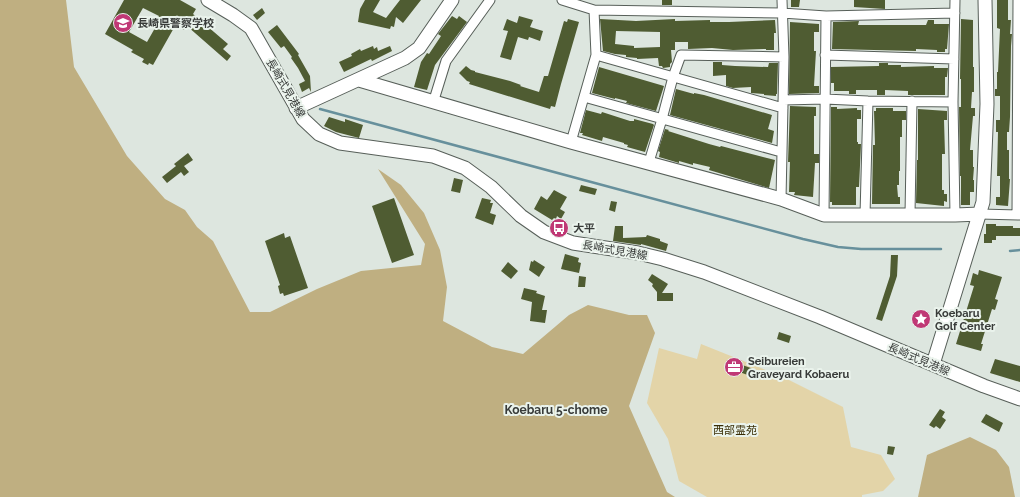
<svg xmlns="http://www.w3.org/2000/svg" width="1020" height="497" font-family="Raleway,'Noto Sans JP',sans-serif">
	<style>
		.green { fill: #e3d4a8 }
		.forest { fill: #bfaf81 }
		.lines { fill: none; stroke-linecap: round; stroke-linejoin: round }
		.stream { stroke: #67909c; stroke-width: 2.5 }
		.building { fill: #4f5c32; fill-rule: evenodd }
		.street-casing { stroke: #575f59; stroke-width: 11 }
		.secondary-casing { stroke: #575f59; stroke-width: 15 }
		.street { stroke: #fff; stroke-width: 9 }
		.secondary { stroke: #fff; stroke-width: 13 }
		.labels { text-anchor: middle; stroke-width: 4; stroke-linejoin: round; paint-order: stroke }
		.poi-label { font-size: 11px; font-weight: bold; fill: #383b39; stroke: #eaf3ec; text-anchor: start }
		.street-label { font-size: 11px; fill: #383b39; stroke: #eaf3ec }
		.park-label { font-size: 11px; fill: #392d05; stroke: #eaf3ec }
		.neighbourhood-label { font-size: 12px; font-weight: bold; fill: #383b39; stroke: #eaf3ec }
	</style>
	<rect width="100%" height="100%" fill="#dde6df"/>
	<path class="green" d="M701 344 783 377 843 407 851 447 881 455 895 479 883 491 862 495V497H707L679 481 668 439 647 403 659 348 697 359Z"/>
	<path class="forest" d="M0 0H66L74 67 127 156 165 199 185 210 197 227 213 241 250 312H270L317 289 361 271 421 265 425 244 378 169 401 185 424 213 440 250 447 287 443 321 492 347 523 354 569 315 588 305 629 315H647L655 333 629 406 667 492 675 497H0Z
		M970 437 996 450 1009 467 1015 497H918L927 455Z"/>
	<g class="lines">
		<path class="stream" d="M320 109 803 239 838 247 861 249H941
			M1010 251 1020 250"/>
	</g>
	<path class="building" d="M124 0H180L196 9 193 14 228 44 223 49 231 56 227 61 187 26 184 30 175 26 153 65 149 63 148 65 142 62 144 59 131 52 133 50 105 34ZM143 8 159 16 153 26 155 28 147 42 129 32Z
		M365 0H380L373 12 386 18 400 0H421L403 23 396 17 394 27 391 26 390 29 358 22 360 9Z
		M662 0H672V5H662Z
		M791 0H800L799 7H791Z
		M854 0H885V9L854 7Z
		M997 0H1008V20H1011L1010 34H1012L1011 46 1010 117 1009 132H1007V150H1009V179H1010L1008 206 996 205V197H1000V176H997L998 132H996V120H1000V96H995V89H997V72H998L1000 29 997 28Z
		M262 8 265 13 257 20 253 15Z
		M452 16 457 19 459 16 467 22 435 65 427 90 414 87 421 62 427 53 429 54 441 36 438 34Z
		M519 16 533 20 530 27 543 31 540 41 529 37 528 40 518 37 511 60 500 57 508 31 503 30 507 19 517 23Z
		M568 19 579 22 561 84 555 107 551 106 550 109 469 84 470 82 467 81 459 73 466 66 471 70 475 71V72L510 81 521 85 520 86 539 92 544 76H548L564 21 567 22Z
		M600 19 636 21 675 19V21L710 20V22H729L775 20 776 33H774V50H766V49L733 50 712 48 688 49V42H675V50H671L672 62 670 64V67L663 68 662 66H659L658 58 637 59V58L626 57V55L615 54 603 51ZM616 31 660 32V47L634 48V46L615 44Z
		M961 19 973 20V67H974V92H972L971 108H975V116H973L970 150H973V167H974L973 180H974V192H970V205H961V176H960L959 107H961V79H960Z
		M928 20H934V24H949L947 49H945V52H937V50L916 49V51L832 49 833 22 859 21 858 25H926Z
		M790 22 819 24V32H814V51H816L814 86H819V93L789 94Z
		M277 25 299 54 298 55 310 76 311 92 309 88 302 92 299 84 305 81 298 68 291 58 292 57 284 46 281 48 268 32Z
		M373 46 374 49 377 47 378 51 390 46 392 51 372 61 371 59 344 72 339 62 352 56 351 54 360 49 361 51Z
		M713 62H722V65L735 66 768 67 769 63H778L777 94H776V96L764 95V94L751 93V87L733 88 726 86V75L713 76Z
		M879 63H888V65H901V67L934 66V68H948L947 77H945V95H908V91L885 90V95H877V90H856V94H849V91H834V83H831V67L879 66Z
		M599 67 664 86 656 111 626 103 627 101 615 98V99L592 93Z
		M676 89 694 94V93L704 95 772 115 768 129 774 131 772 143 670 115Z
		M790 106 816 107V116H814V154H819V163H815L813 197 794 195 795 192H789L790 162H788Z
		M831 107H837V109L857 108V110H861V119H857V142H858V144H861L859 187H856V205H832V202H830Z
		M876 108H893V111H906V120H902V137H900V171H899V185H897L898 197H900V204H872L873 145H875L874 111H876Z
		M918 109 947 111V120H944L945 154H942V190H944V194H947V202L944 201V206L916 203 917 160H918Z
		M586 110 601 114 602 112 630 121H634V119L653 124 654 125 645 152 627 147 628 145 624 144V143L603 137 602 141 582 135 583 133H580Z
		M329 117 345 122V119L363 125 359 138 336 132 324 126Z
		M665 129 669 130 668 131 709 144 720 147 721 146 775 160 769 188 709 170 710 167 693 163V165L679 161V163L659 157 660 152 658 151Z
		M188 153 193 160 184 166 189 172 184 176 181 172 167 183 162 177 176 166 174 164Z
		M454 178 463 180 460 193 451 191Z
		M581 185 597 189 595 195 579 191Z
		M554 190 567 197 560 209 565 212 561 219 557 216 556 219 554 218 552 220 534 209 541 196 547 200Z
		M394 198 414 255 392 263 372 206Z
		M482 198 491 200 490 203H493L490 213 496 215 493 225 475 218Z
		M611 201 617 202 615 212 609 210Z
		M986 224H996V226H1013V228H1020V236H996V240H992V243H984V234H986Z
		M615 226H623V238L646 237 647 235 660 239V241L668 244 666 251 641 244V245L613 241Z
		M284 233 285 238 290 236 308 288 284 296 283 293 280 294 278 286 280 285 265 241Z
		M565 254 579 258 578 262 581 263 579 273 561 269Z
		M891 255H898L897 276 882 321 876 319 890 276Z
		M534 260 545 267 539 277 529 270 531 261 533 262Z
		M508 262 518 271 511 279 501 271Z
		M979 270 1002 277 995 299 998 300 995 310 992 309 981 344H983L981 351 956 344 974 286 970 285 973 273 978 275Z
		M652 274 668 284 662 293H673V301H657V292L652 286 653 284 648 280Z
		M579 276 586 277 585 287H578Z
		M524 288 537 291 536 293 545 296 542 310H547L545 323 530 321 532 302 521 299Z
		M779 332 791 336 789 343 777 339Z
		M995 359 1020 366V382L990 373Z
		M731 361 762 372 759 379 728 368Z
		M940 409 945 412 942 417 946 420 940 429 936 426 934 428 929 425Z
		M986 414 1003 423 999 432 981 422Z
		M888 446 895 447 893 455 887 454Z"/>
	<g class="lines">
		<g class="street-casing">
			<path id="street" d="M562 0 594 10 782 13 826 16 955 13
				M596 55 783 108
				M825 55 954 59
				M584 97 781 152
				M783 100 825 99 868 101 953 102
				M433 103 446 61 490 0
				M571 142 596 55 594 10
				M649 162 662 119 673 77 681 55 784 57
				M781 199 784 57 782 0
				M910 214 912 101
				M980 214 1020 215
				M824 215 826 16
				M865 215 868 101
				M955 215 953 102 955 0
				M1017 215 1018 0"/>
		</g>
		<g class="secondary-casing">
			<path id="secondary" d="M208 0 233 15 251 28 303 119 319 134 340 143 433 156 465 168 491 187 521 216 544 232 573 243 638 253 663 259 704 272 820 317 984 386 1020 399
				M359 80 571 142 781 199 824 215H955L980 214
				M296 108 405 58 419 48 452 0
				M933 364 983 202 987 104 985 0"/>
		</g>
		<use href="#street" class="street"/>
		<use href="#secondary" class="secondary"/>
	</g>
	<defs>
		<g id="school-disc" transform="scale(1)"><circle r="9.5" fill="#c03875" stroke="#eaf3ec"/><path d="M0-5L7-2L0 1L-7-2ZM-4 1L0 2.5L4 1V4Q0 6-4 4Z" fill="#fff"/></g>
		<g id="bus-disc" transform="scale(1)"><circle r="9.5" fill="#c03875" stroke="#eaf3ec"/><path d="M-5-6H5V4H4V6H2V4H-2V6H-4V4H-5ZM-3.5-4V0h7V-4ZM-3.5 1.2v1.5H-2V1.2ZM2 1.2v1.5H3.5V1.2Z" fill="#fff"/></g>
		<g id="sight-disc" transform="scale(1)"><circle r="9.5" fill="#c03875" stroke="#eaf3ec"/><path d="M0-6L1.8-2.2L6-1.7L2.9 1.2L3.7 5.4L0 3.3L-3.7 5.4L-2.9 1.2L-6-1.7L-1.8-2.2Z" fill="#fff"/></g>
		<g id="office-disc" transform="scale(1)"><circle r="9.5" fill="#c03875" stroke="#eaf3ec"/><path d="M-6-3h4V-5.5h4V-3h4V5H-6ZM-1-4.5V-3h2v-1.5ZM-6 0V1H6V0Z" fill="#fff"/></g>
	</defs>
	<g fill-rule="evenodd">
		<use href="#school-disc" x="123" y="23"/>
		<use href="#bus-disc" x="559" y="228"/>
		<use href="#sight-disc" x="921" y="319"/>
		<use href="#office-disc" x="734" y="367"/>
	</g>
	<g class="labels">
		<g class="poi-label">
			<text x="137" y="27">長崎県警察学校</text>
			<text x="573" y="232">大平</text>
			<text x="935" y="317">Koebaru<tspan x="935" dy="13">Golf Center</tspan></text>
			<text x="748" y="365">Seibureien<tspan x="748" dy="13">Graveyard Kobaeru</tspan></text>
		</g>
		<g class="street-label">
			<text transform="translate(286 88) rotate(60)" y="4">長崎式見港線</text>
			<text transform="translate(615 250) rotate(10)" y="4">長崎式見港線</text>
			<text transform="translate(919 359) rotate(23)" y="4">長崎式見港線</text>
		</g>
		<g class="park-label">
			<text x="735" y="434">西部霊苑</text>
		</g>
		<g class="neighbourhood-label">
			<text x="556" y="414">Koebaru 5-chome</text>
		</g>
	</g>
</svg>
